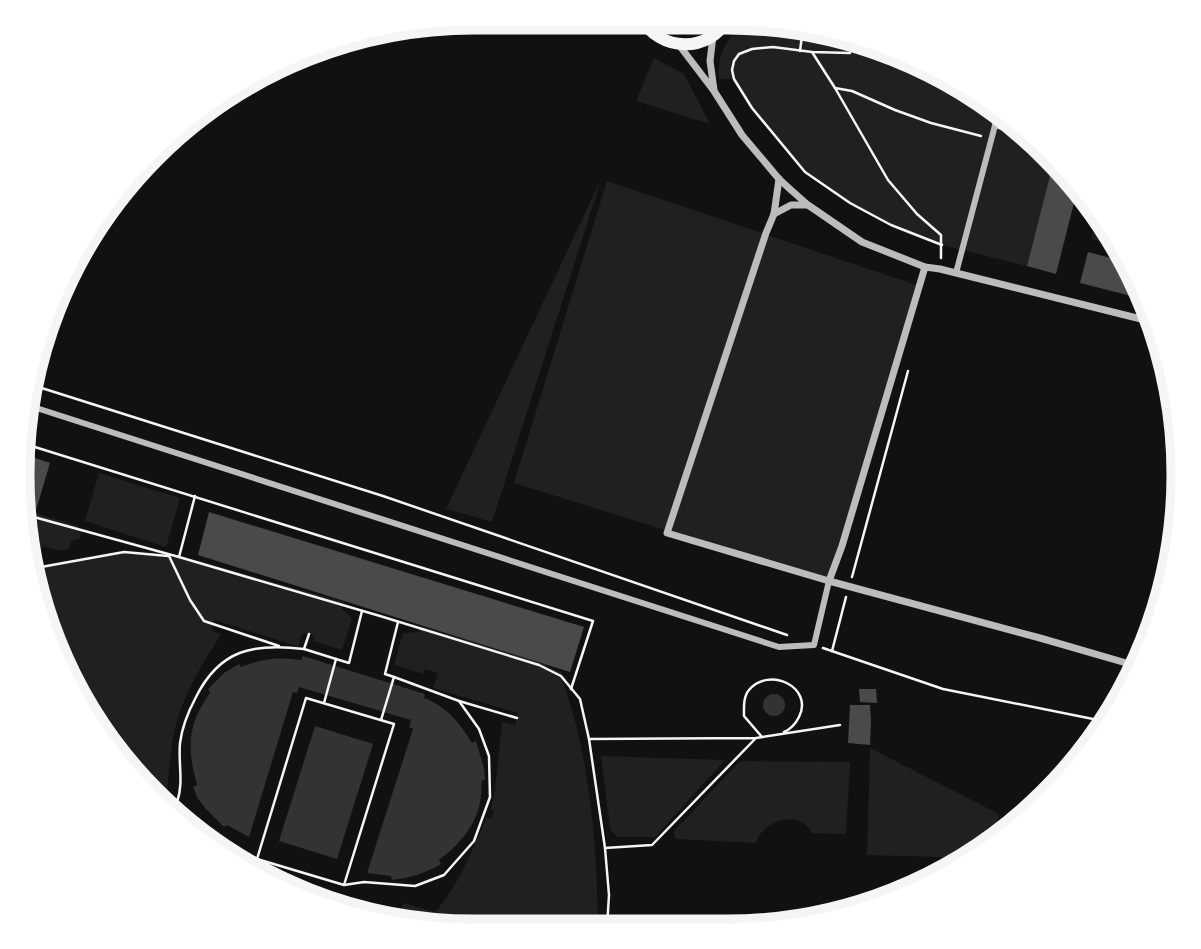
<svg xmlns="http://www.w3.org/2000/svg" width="1201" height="949" font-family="Commissioner,sans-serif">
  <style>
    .green { fill: #202020 }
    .water { fill: #333 }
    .building { fill: #4a4a4a }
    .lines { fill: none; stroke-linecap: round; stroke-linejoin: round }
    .path { stroke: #f5f5f5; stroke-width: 2.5 }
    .pedestrian { stroke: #bcbcbc; stroke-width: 6 }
    .minor { stroke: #bcbcbc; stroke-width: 7 }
    .primary { stroke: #f5f5f5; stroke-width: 12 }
    .rim { fill: none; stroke: #f5f5f5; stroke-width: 9 }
  </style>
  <rect width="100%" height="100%" fill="#111"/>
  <g class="green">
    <path d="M655,18H715C697,37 673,40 655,18Z"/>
    <path d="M773,31L874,42L1028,131L1054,162L1027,266L942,245L891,225L850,203L805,172L752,108L734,79H719C718,59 720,53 731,37L752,32Z"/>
    <polygon points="654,58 684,74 710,124 636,101"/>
    <polygon points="602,177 492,522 446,509"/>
    <polygon points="607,181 919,286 829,581 514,483"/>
    <polygon points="1097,217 1098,217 1123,247 1091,239"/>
    <polygon points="99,473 180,498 166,547 85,521"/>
    <polygon points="22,509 78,526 81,531 80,538 71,541 69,549 62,551 42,546 28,553"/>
    <path d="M124,552L172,556L198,561L344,602L342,609L352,618L342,650L313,641L315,636L303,633V635H301L299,647L215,620L212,631L221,634C208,656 194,677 184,701C171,730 169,766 167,797L152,795L131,776L79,703L33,592L30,569Z"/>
    <path d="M420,626L548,665L547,667L562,672L561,676C590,756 597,842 598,927L397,923L403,903L435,912C459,886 472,849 487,817L490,819L494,812L491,809L495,790L502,722L515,725L518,713L433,688L438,673L425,669L423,674L394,665L403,633L419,632Z"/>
    <polygon points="870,748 999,814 996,836 986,835 985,848 973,858 867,855"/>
    <polygon points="601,756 725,760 655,837 617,837 610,829"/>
    <path d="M743,761L850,762L846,834L812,833C800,809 763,819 756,843L677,839L675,838L674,833L675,830L738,763Z"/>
    <polygon points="268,880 330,897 329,904 394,923 386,923 300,897"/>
  </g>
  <g class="water">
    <path d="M303,656L425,694L424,698C446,706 460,723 472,743L476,741L484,768L485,780H482C481,787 482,795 480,802C476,826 458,846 439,860L441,864C426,873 410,878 392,880L391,876L367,873L413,729L409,727L411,720L299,687L297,693L293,692L249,837L227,825L224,827L206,809L198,799L193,787L197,785C187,748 187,725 210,693L208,689L224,673L239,664L241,667C264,658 277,657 301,660Z"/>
    <circle cx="774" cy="705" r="11"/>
    <polygon points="315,726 373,744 337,859 279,841"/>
  </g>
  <g class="building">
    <polygon points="1053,164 1056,165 1077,191 1056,274 1027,266"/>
    <polygon points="1088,252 1130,263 1147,300 1080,283"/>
    <polygon points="20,453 50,463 36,510 21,504 18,474"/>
    <polygon points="209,512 584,627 570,672 198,555"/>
    <polygon points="859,689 876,689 877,703 860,702"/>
    <polygon points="850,705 870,705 871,721 870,745 848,743"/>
  </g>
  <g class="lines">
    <g class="path">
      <polyline points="800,51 803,28"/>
      <polyline points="812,52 835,88 888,180 917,214 941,235 941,258"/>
      <polyline points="850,53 812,52 773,47 752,49 739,54 734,61 732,70 734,79 752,108 805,172 850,203 891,225 942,245"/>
      <polyline points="871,56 903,59"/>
      <polyline points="835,88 852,91 895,110 931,123 981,136"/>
      <polyline points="29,384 383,496 787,635"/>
      <polyline points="22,443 593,621 571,689"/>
      <polyline points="195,496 179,557 380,616 539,665 561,676 580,699 589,739"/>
      <polyline points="23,514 179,557"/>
      <polyline points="169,556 190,600 204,621 279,646"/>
      <polyline points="30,569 124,552 168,556"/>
      <polyline points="852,577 908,371"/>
      <polyline points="309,634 304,649 336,659"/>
      <polyline points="823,648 943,689 1108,722"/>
      <polyline points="832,651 846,597"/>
      <polyline points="459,701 517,718"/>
      <polyline points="324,703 336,659 349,663 362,611"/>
      <polyline points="381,720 394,677 385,674 398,622"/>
      <path d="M762,737L744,716C744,708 743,697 749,690C769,666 814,687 799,717C795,725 791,729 784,732"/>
      <polyline points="756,738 589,739 605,848 652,845 756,738 840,725"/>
      <path d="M166,807L177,802C184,783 178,763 180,743C182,727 188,712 196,697C220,649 254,643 304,649"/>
      <polyline points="605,848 609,895 607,927"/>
      <polyline points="232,861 235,852 257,859 306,698 394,724 344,885 257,859"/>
      <polyline points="344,885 364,882 415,886 444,875 474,841 490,797 489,756 479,729 459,701 394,677"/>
    </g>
    <g class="pedestrian">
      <polyline points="995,125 1031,135"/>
      <polyline points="956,273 998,114"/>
      <polyline points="27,405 779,647 814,645 829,581"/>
    </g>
    <g class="minor">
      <polyline points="713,36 710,61 714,90"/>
      <polyline points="679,45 714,91 742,135 779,179 791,190 808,205 862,242 925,267 940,269 1157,323"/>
      <polyline points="779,179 774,214 766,233 667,533 829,581 1040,638 1140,667"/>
      <polyline points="774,214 791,205 807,205"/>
      <polyline points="829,581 842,546 925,267"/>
      <polyline points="1152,636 1174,553"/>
    </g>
    <g class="primary">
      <path d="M641,18C659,52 710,54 728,18"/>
      <polyline points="724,25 760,21 777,23"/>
      <polyline points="845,36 862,41 869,41"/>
    </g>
  </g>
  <path d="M0 0H1201V949H0ZM474 30H727A444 444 0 0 1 1171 474V475A444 444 0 0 1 727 919H474A444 444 0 0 1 30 475V474A444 444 0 0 1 474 30Z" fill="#fff" fill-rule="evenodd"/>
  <path class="rim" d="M474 30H727A444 444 0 0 1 1171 474V475A444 444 0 0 1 727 919H474A444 444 0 0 1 30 475V474A444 444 0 0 1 474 30Z"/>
</svg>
